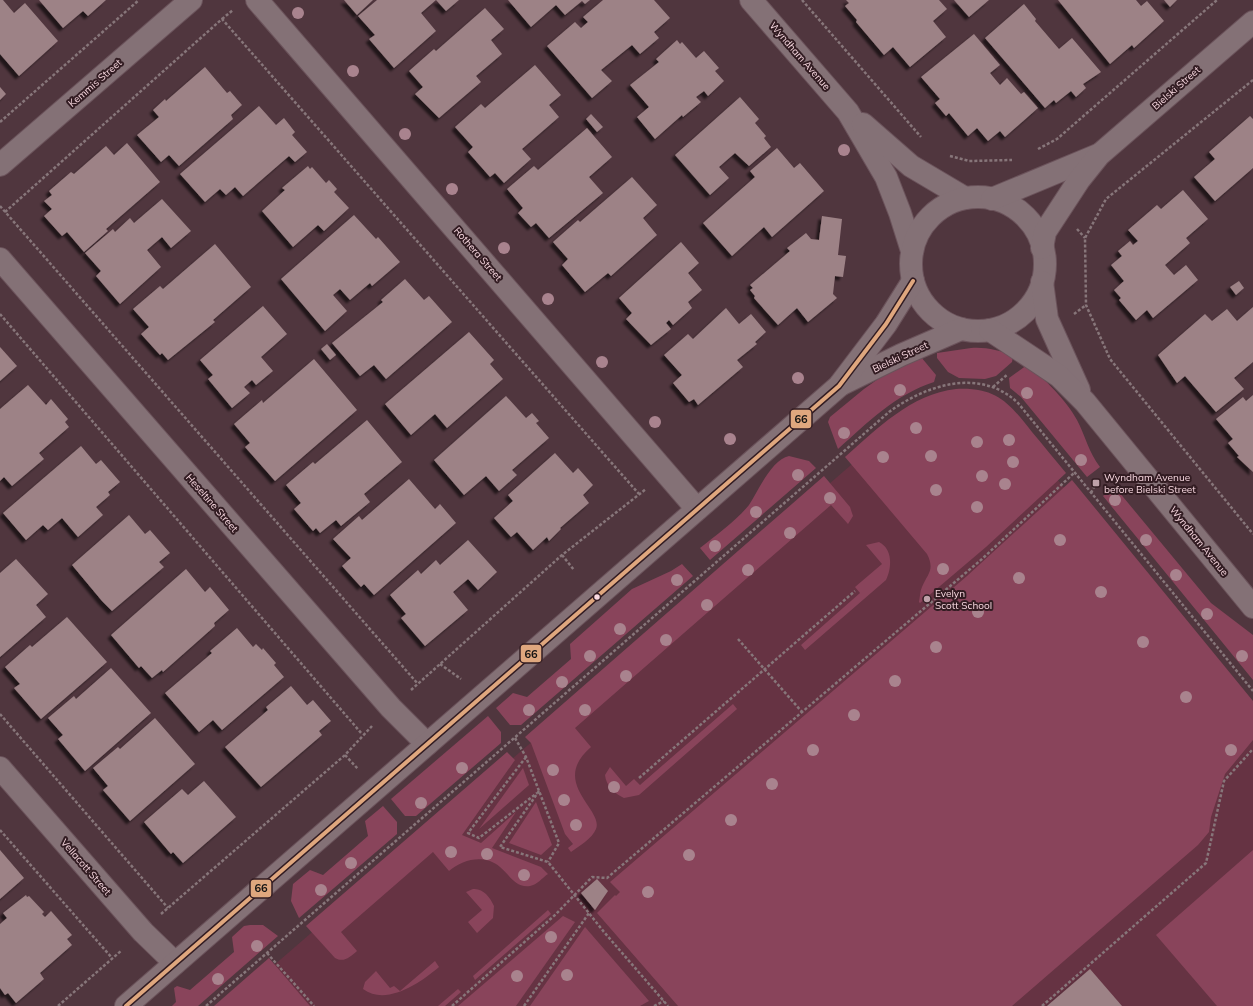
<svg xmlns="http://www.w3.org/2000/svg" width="1253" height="1006" font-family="Mulish,sans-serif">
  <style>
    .built { fill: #663343 }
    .green { fill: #89445b }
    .building { fill: #9d8286; filter: url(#shadow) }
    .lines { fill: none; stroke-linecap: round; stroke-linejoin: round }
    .minor-casing { stroke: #6b535b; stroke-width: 24 }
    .path { stroke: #87767a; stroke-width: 2.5; stroke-dasharray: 3 2; stroke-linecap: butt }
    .minor { stroke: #847176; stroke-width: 22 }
    .bus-1-casing { stroke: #321c22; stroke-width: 7 }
    .bus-1 { stroke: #dfa77e; stroke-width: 4 }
    .tree { fill: #a9838e }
    .poi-dot { fill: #bea1a9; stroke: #321c22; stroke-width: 1.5 }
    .bus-dot { fill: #fadae2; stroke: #321c22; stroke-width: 1.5 }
    .labels { text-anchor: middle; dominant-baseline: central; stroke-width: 4; stroke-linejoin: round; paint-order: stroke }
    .street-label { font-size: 10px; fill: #fadae2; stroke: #321c22 }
    .poi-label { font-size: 10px; fill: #fadae2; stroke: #321c22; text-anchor: start }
    .line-badge { stroke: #321c22; stroke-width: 1.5 }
    .pale-badge-label { font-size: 11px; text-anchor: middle; font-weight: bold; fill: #111 }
  </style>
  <defs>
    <filter id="shadow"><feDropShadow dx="-3.5" dy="3.5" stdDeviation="1" flood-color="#0009"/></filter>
  </defs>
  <rect width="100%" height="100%" fill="#50363e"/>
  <polygon class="built" points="1017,431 1253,715 1253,1006 227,1006 851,465"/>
  <g class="green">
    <path d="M971,348C986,347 999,350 1013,356L1012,362L996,376L985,379L959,378L948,372L937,358V353Z"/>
    <path d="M921,357L936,375L934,382C896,394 867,423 838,449L828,422L830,417L864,389L888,372Z"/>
    <path d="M1027,365C1044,378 1067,401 1077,420C1085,435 1089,453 1100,467L1087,477L1021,397L1010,388L1009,378Z"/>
    <path d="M956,389C997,387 1009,403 1032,432C1044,446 1055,460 1066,473L986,547L920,603L919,602C920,597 920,591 922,587C928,573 935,570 927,554L845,457C877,429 911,394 956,389Z"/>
    <path d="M789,456L809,461L816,468L710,560L700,548C716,535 736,521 749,505C758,491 772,459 789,456Z"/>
    <path d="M824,476L850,507L853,516L848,524L831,505L575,728L591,747C549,783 604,809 596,829C592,839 579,846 571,852L568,848L573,844L565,834L531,743L525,737Z"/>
    <polygon points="1072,480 1253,701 1253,740 1225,774 1211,817 1209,832 1198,845 1012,1006 678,1006 597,913 615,895 616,896 620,892 610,882 967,576"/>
    <polygon points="1114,486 1211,603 1253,635 1253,680 1103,496"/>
    <path d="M879,542C893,549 892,568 886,580L805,650L801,645L860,593L855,587L882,564L866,545Z"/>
    <polygon points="682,564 693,576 521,725 510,725 496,708 513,693 527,697 571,659 570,644 632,589 671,571"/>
    <path d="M733,704L737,709L639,795L624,798C615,794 606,786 605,775L610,767L626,786L634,779L640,785Z"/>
    <polygon points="488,716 501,732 501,743 416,816 405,816 391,799"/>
    <path d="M507,752L515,760L462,835L481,843L516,812L492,848L541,867L548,874C542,878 537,885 530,886C515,888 510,875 500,867C485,854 463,859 449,871L433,852L341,932L357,951C350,957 344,963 335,958L306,926Z"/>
    <polygon points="523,768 529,785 479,829"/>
    <polygon points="536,802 552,845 541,855 509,843"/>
    <polygon points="383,806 397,822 397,834 299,918 291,901 293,884 310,870 323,875 368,836 365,821"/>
    <polygon points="1253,850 1253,1006 1217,1006 1156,935"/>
    <path d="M473,889C483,888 490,897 494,906L493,918L477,933L468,922L482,910L466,892Z"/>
    <polygon points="548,910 551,914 475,980 473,976"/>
    <polygon points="563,916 575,922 516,1006 458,1006"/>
    <polygon points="250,925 263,925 278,936 198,1006 172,1006 176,1002 174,988 177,986 190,990 234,952 232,937 244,926"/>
    <polygon points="585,927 649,1001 640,1006 530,1006"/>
    <polygon points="269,958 310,1006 214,1006"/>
    <path d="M435,961L439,967C419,984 386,1006 363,989L365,982L376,971L390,988L394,986L400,991Z"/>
    <polygon points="458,989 461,992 445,1006 438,1006"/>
  </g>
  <g class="building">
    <polygon points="0,0 3,0 14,13 25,3 58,41 19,76 0,54"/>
    <polygon points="39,0 106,0 88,16 83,11 63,28"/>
    <polygon points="344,0 373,0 357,15"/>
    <polygon points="377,0 459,0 446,11 436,0 421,13 436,31 394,68 369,39 375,35 358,16"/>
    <polygon points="508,0 590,0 585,4 582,1 565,15 556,5 531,27"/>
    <polygon points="603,0 654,0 670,18 654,32 659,38 640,54 632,45 601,70 612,81 592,98 547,46 575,22 581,28 588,22 583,17"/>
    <polygon points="846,0 939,0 947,9 933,21 946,37 910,67 893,47 884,55 856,22 857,20 845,6 849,3"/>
    <polygon points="954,0 989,0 969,17"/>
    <polygon points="1058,0 1136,0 1141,6 1147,1 1164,21 1134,48 1132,45 1110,64"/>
    <polygon points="1164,0 1177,0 1170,7"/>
    <polygon points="1024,4 1036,19 1035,21 1059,49 1072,38 1101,72 1083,84 1086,88 1076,97 1071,91 1056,103 1054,100 1045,108 985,38"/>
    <polygon points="485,8 504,29 491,40 502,54 476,76 481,82 439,118 415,94 423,87 409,71 434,49 436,51"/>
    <polygon points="974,34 1000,65 990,73 1000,85 1007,78 1021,94 1024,92 1038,108 1005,137 1000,131 988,141 977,128 968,136 949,113 946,116 935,103 940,99 921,77"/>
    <polygon points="677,40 680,44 682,42 696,58 704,51 719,68 715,71 724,81 708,96 704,91 696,97 701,102 683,117 682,115 655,139 637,117 649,107 630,85 659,62 656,59"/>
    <polygon points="535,65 561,95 549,105 559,117 522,149 531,159 504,183 495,173 490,177 468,152 473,147 455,127 481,104 485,108"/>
    <polygon points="205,67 227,93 230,91 242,105 231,115 233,119 179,166 169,155 161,162 137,135 159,117 153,110 165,99 166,101"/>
    <polygon points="0,87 6,94 0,100"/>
    <polygon points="740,97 759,119 755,123 766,136 764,138 771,147 749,166 735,153 719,167 729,178 710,195 675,155"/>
    <polygon points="259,106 276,125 284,118 295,132 292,135 307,152 295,162 289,156 243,196 235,187 226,195 220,189 205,202 180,174"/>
    <polygon points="591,114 603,127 597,132 586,119"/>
    <polygon points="1250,116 1253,119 1253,168 1215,201 1194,177 1215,159 1209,152"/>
    <polygon points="587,128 612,157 589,177 603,193 549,238 536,223 531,227 518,213 523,208 507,189 534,166 538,170"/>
    <polygon points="127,143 160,182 106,229 108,231 84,252 67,232 62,236 44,216 52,209 44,201 52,195 49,191 71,172 74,174 106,146 114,155"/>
    <polygon points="777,148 794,168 800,163 824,191 772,237 764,227 732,256 703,223 755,177 750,171"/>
    <polygon points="308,166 310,169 312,167 326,183 329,180 337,189 334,192 349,208 324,231 318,225 293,247 262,211 285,190 282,188"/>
    <polygon points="632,177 657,205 643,218 657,235 611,276 608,273 585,292 562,265 568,259 553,242 578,220 580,222"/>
    <polygon points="1183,190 1208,219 1186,238 1190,243 1165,265 1174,275 1186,265 1198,280 1153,318 1147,310 1136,320 1119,300 1121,298 1114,290 1124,281 1111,265 1122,256 1118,251 1130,241 1133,245 1138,241 1128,230 1157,205 1161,209"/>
    <polygon points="162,199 191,231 171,248 162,237 147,250 161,267 120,304 96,276 101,271 85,253 113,229 115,232 130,218 134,223"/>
    <polygon points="354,215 376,239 378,237 400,262 372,286 370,283 350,300 340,289 333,295 347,311 325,331 281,279"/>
    <polygon points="822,216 842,219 838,255 846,256 843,277 835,276 833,294 837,298 808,322 797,308 778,325 754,298 755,296 750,290 753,288 750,285 790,251 787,248 806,233 811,239 819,240"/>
    <polygon points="681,242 699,263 688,273 702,290 688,302 692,308 673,325 669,320 666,323 671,329 651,345 626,319 632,313 619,298"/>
    <polygon points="215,244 251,287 213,320 215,322 168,360 162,353 160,355 141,334 149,327 133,309 160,286 163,289"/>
    <polygon points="405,279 424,300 429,296 452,322 386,379 374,365 360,376 332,343 383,302 381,300"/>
    <polygon points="1239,281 1244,288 1236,295 1230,287"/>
    <polygon points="263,306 287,334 261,357 273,371 256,385 252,380 244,387 250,393 232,408 208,379 213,375 200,360"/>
    <polygon points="1253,307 1253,362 1234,378 1244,389 1216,412 1185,376 1177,383 1158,355 1205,314 1212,321 1227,309 1237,321"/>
    <polygon points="726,308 739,324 751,314 766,332 755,342 757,344 737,360 743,367 698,405 694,399 689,402 673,383 682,375 664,355 688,334 693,339"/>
    <polygon points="469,332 494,360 490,364 503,379 447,428 435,414 411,435 385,404"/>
    <polygon points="327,344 336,355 330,360 321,349"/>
    <polygon points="0,347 17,366 0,381"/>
    <polygon points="314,359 357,410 275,481 245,447 250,443 234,424 262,400 263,403"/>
    <polygon points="28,385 46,405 51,399 68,419 65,422 69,427 39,453 44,459 12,486 4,477 0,481 0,409"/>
    <polygon points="1253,395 1253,472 1237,457 1239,456 1228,443 1233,439 1216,419 1243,397 1246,401"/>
    <polygon points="506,396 526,418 532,413 539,421 536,423 549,438 512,470 517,475 499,491 486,476 464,495 434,460"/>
    <polygon points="367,420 402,462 364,494 370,502 341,526 336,520 320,533 316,528 313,531 294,509 301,503 286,485 313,462 315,464"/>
    <polygon points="81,446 96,464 101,460 120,482 108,492 110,495 96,507 103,515 78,537 62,518 48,530 43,525 26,540 3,513"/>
    <polygon points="555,453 573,473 578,468 593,485 583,495 589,503 560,528 561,529 549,541 547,537 533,550 517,532 511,537 494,518 513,501 508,495"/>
    <polygon points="409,479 435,509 440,504 456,523 374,595 364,584 361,587 342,566 351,558 333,539 359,516 362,520"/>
    <polygon points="129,515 145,534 150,530 170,553 159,562 164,567 112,611 102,601 72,565"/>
    <polygon points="468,540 497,572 478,590 468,579 453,592 468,610 425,646 401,618 406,614 390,595 418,570 421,574 436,560 440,565"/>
    <polygon points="16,559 48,594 36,605 46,617 0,657 0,573"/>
    <polygon points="186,569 205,592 210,587 229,610 214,623 215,626 163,672 162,670 152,678 141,666 139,668 111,635"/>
    <polygon points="67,617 107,662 41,719 14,688 20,684 5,667 30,645 32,647"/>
    <polygon points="237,628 253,647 256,644 262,650 263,648 276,663 274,665 284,677 222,730 213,720 199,732 165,693 212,653 210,651"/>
    <polygon points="111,668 151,713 85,771 58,739 63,735 48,718 74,696 76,699"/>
    <polygon points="291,686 307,705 313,700 331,721 319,731 322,735 261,787 225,747 268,710 266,707"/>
    <polygon points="155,718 195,764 130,821 103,790 108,786 93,768 118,747 120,749"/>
    <polygon points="204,781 236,817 183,863 173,852 171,854 144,822 182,789 188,795"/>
    <polygon points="0,850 24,878 0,899"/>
    <polygon points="597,879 608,891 595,910 581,893"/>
    <polygon points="26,895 27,897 29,896 44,912 42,914 45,917 51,911 72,935 67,939 72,945 40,973 44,979 16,1003 8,993 5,995 0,988 0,924 7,918 3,913"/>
    <polygon points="1090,969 1122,1006 1047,1006"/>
  </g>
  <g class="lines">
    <defs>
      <g id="minor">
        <polyline points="257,0 697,509"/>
        <polyline points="751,0 848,112 886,177 900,213 912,251"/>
        <polyline points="863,124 911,166 965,198"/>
        <polyline points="0,165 191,0"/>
        <circle cx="978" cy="264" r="67"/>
        <polyline points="992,199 1098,155"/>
        <polyline points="1042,248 1045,232 1079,180 1099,155 1253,22"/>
        <polyline points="0,259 391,708 427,744"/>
        <polyline points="1042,282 1047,319 1079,390"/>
        <polyline points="990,330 1059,376 1085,402 1253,607"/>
        <polyline points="840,385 901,355 961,329"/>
        <polyline points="0,768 143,932 175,963"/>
        <polyline points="126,1006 839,386 886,324 913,281"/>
      </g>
    </defs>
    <use href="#minor" class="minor-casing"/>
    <g class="path">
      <polyline points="802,0 921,137"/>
      <polyline points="222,19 233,10"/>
      <polyline points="1253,80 1106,199 1085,238 1086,305 1110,359 1253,534"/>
      <polyline points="0,122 139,0"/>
      <polyline points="1038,149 1057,139 1217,0"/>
      <polyline points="950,156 969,161 1012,160"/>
      <polyline points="0,206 418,684"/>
      <polyline points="5,212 222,19 639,494"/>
      <polyline points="1077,229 1085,238"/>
      <polyline points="0,314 362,734"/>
      <polyline points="1074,314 1086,305"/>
      <polyline points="993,387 1008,374"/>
      <polyline points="1091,493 1096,483"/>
      <polyline points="562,555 574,570"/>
      <polyline points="738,639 802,712"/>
      <polyline points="440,664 461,679"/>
      <polyline points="411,690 562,555 646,489"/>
      <polyline points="0,714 168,908"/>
      <polyline points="515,738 526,757 559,843 548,862"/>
      <polyline points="345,755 358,769"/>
      <polyline points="526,757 468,833 479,838 537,793"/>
      <polyline points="639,778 855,591"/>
      <polyline points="539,791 500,847 548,862 604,932 668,1006"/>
      <polyline points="0,830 112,958"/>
      <polyline points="161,914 345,755 372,726"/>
      <polyline points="267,953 314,1006"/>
      <polyline points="58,1006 122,950"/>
      <path d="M206,1006L889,412C926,385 980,367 1018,403L1253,691"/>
      <polyline points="452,1006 555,915 592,877 607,878 982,559 1074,473"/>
      <polyline points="524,1006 589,913"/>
      <polyline points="654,1006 664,1001"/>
      <polyline points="1042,1006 1206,863 1224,781 1253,749"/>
    </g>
    <use href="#minor" class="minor"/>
    <defs>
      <polyline id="bus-1" points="126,1006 839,386 886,324 913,281"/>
    </defs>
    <use href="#bus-1" class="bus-1-casing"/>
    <use href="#bus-1" class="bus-1"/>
  </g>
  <g class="tree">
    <circle cx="298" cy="13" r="6"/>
    <circle cx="353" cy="71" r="6"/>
    <circle cx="405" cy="134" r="6"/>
    <circle cx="844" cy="150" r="6"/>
    <circle cx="452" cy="189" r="6"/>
    <circle cx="504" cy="248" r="6"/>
    <circle cx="548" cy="299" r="6"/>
    <circle cx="602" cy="362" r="6"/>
    <circle cx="798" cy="378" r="6"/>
    <circle cx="900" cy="390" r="6"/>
    <circle cx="1027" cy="393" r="6"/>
    <circle cx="655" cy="422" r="6"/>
    <circle cx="916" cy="428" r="6"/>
    <circle cx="844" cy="433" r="6"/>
    <circle cx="730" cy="439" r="6"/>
    <circle cx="1009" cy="440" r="6"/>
    <circle cx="977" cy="442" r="6"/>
    <circle cx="931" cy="456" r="6"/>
    <circle cx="883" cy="457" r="6"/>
    <circle cx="1081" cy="460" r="6"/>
    <circle cx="1013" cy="462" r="6"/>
    <circle cx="798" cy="475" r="6"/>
    <circle cx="982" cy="476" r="6"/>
    <circle cx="1005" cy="484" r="6"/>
    <circle cx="936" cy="490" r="6"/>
    <circle cx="830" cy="498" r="6"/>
    <circle cx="1115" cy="500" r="6"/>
    <circle cx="977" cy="507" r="6"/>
    <circle cx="756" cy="512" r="6"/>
    <circle cx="790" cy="533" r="6"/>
    <circle cx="1060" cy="540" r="6"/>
    <circle cx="1146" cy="540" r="6"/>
    <circle cx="715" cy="546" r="6"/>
    <circle cx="943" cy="569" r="6"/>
    <circle cx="748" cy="570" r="6"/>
    <circle cx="1176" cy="575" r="6"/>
    <circle cx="1019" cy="578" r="6"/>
    <circle cx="677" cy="580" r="6"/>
    <circle cx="1101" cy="592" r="6"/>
    <circle cx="707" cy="605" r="6"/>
    <circle cx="978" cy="612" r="6"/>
    <circle cx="1207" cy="614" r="6"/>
    <circle cx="620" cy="629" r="6"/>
    <circle cx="666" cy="640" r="6"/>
    <circle cx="1143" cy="642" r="6"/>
    <circle cx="936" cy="647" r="6"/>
    <circle cx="590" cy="656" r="6"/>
    <circle cx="1242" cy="656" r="6"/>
    <circle cx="626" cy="676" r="6"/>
    <circle cx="895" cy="681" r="6"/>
    <circle cx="562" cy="682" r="6"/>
    <circle cx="1186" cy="697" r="6"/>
    <circle cx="529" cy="710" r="6"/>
    <circle cx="585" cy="710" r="6"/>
    <circle cx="854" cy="715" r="6"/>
    <circle cx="813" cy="750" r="6"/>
    <circle cx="1231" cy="750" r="6"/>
    <circle cx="462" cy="768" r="6"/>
    <circle cx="553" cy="770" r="6"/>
    <circle cx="772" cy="784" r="6"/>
    <circle cx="614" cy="787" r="6"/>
    <circle cx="564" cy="800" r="6"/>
    <circle cx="421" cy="803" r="6"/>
    <circle cx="731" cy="820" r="6"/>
    <circle cx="576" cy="825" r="6"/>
    <circle cx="451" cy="852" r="6"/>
    <circle cx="487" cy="854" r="6"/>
    <circle cx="689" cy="855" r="6"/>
    <circle cx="351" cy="863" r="6"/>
    <circle cx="524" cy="875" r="6"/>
    <circle cx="321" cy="890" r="6"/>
    <circle cx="648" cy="892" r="6"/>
    <circle cx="551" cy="937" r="6"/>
    <circle cx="257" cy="946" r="6"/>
    <circle cx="567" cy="975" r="6"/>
    <circle cx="517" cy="976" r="6"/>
    <circle cx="218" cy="979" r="6"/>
  </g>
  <g class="poi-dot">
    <rect x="1092" y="479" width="8" height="8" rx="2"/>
    <circle cx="927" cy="599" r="4"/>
  </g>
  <circle class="bus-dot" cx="597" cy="597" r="3.5"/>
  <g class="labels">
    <g class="street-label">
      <text transform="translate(800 56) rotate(49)">Wyndham Avenue</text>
      <text transform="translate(95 83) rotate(-41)">Kemmis Street</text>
      <text transform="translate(1176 88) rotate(-41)">Bielski Street</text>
      <text transform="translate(478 254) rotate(49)">Rothera Street</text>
      <text transform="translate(900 357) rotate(-25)">Bielski Street</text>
      <text transform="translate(212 503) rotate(49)">Heseltine Street</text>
      <text transform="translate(1199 541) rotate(51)">Wyndham Avenue</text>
      <text transform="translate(86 867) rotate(49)">Vellacott Street</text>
    </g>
    <g class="poi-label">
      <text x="1104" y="477">Wyndham Avenue<tspan x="1104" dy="12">before Bielski Street</tspan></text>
      <text x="935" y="593">Evelyn<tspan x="935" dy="12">Scott School</tspan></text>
    </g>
  </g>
  <g class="line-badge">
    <rect x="790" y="409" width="22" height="20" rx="4" fill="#dfa77e"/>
    <rect x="520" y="644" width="22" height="19" rx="4" fill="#dfa77e"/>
    <rect x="250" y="879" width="22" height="19" rx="4" fill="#dfa77e"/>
  </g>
  <g class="pale-badge-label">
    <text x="801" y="423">66</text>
    <text x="531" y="658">66</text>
    <text x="261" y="892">66</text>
  </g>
</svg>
